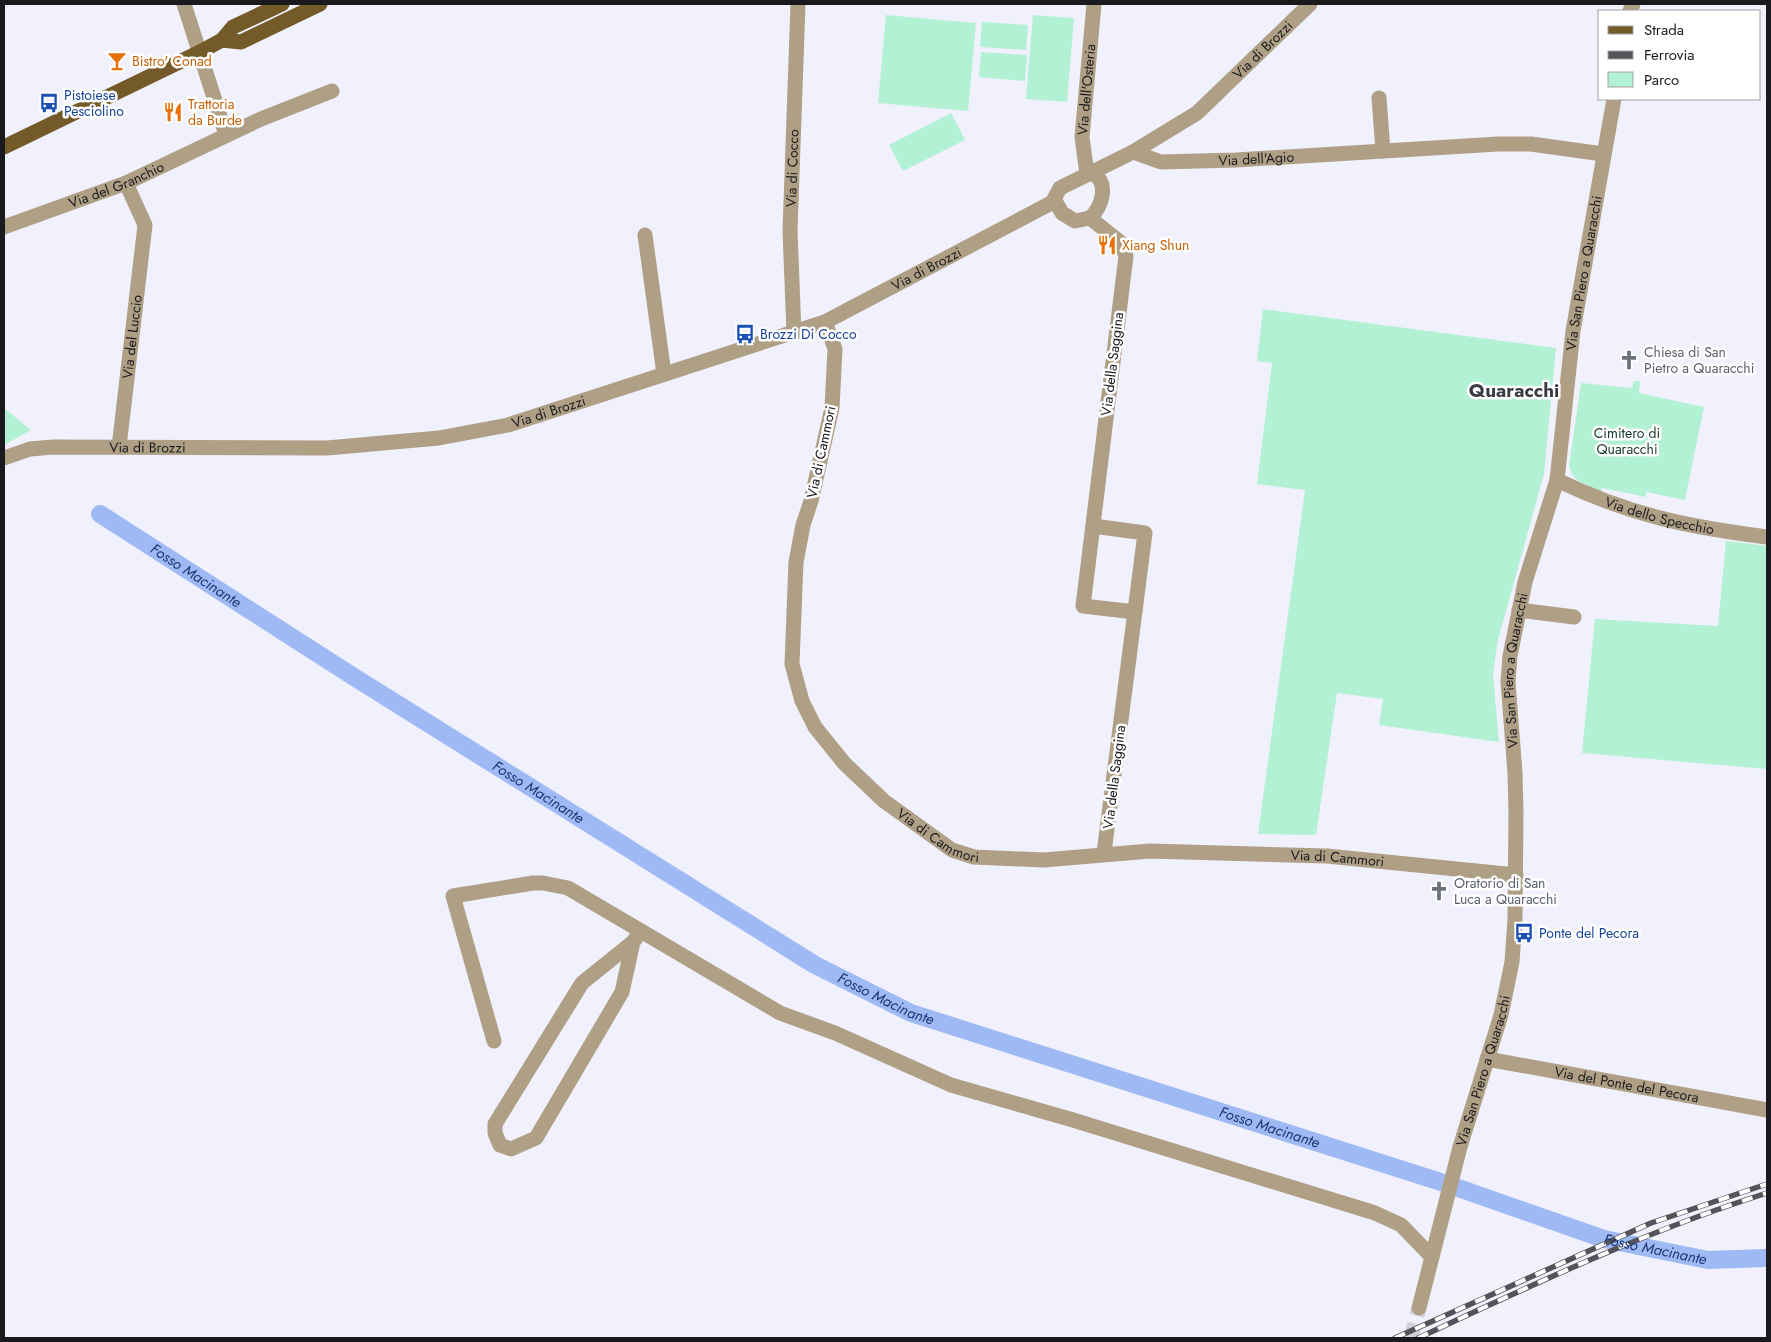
<svg xmlns="http://www.w3.org/2000/svg" width="1771" height="1342" font-family="Jost,sans-serif">
  <style>
    .green { fill: #b3f1d4 }
    .lines { fill: none; stroke-linecap: round; stroke-linejoin: round }
    .canal { stroke: #9eb9f3; stroke-width: 18 }
    .minor-tunnel { stroke: #d0d1db; stroke-width: 15; stroke-dasharray: 15 8; stroke-linecap: butt }
    .minor { stroke: #ae9f85; stroke-width: 15 }
    .major { stroke: #745a28; stroke-width: 15 }
    .rail-casing { stroke: #535359; stroke-width: 5.5 }
    .rail { stroke: #fff; stroke-width: 4; stroke-dasharray: 11; stroke-linecap: butt }
    .labels { text-anchor: middle; dominant-baseline: central; stroke-width: 5; stroke-linejoin: round; paint-order: stroke }
    .street-label { font-size: 14px; fill: #1a1a1e; stroke: #fff }
    .food-label { font-size: 14px; fill: #c56008; stroke: #fff; text-anchor: start }
    .transit-label { font-size: 14px; fill: #164399; stroke: #fff; text-anchor: start }
    .worship-label { font-size: 14px; fill: #5b616d; stroke: #fff; text-anchor: start }
    .park-label { font-size: 14px; fill: #153729; stroke: #fff }
    .water-label { font-size: 15px; font-style: italic; fill: #1c3679; stroke: #fff }
    .district-label { font-size: 19px; font-weight: bold; fill: #3a3c44; stroke: #fff }
  </style>
  <rect width="100%" height="100%" fill="#f0f1fc"/>
  <g class="green">
    <polygon points="886,15 976,23 968,111 878,103"/>
    <polygon points="1033,15 1074,18 1067,102 1026,99"/>
    <polygon points="982,22 1028,25 1026,50 980,47"/>
    <polygon points="981,52 1027,55 1025,81 979,77"/>
    <polygon points="951,113 965,140 903,171 889,145"/>
    <polygon points="1263,309 1556,348 1544,474 1498,640 1493,673 1499,742 1379,725 1383,699 1337,693 1316,835 1258,834 1305,490 1257,484 1272,363 1257,361"/>
    <path d="M1634,381H1640L1639,393L1704,407L1685,500L1646,492V497L1602,488L1601,492L1589,489L1588,485C1576,481 1573,478 1569,466L1581,383L1632,388Z"/>
    <polygon points="4,408 31,430 4,445"/>
    <polygon points="1726,541 1767,546 1767,769 1582,753 1595,619 1718,626"/>
  </g>
  <g class="lines">
    <path class="canal" id="s1" d="M100,514L354,677L815,965L911,1013L1444,1183L1604,1239L1708,1260L1767,1258"/>
    <polyline class="minor-tunnel" points="1411,1338 1419,1308"/>
    <g class="minor">
      <polyline points="184,4 226,135"/>
      <polyline points="1630,11 1633,4"/>
      <polyline points="1379,98 1383,151"/>
      <path id="s2" d="M1133,152L1161,162L1236,160L1498,144H1531L1603,154"/>
      <path id="s3" d="M1087,174H1094C1109,184 1102,207 1090,218L1075,221L1062,213L1054,199L1060,188L1133,152L1197,113L1310,4"/>
      <path id="s4" d="M1087,174L1082,137L1094,4"/>
      <polyline points="1090,218 1120,242 1126,256 1083,606 1135,612"/>
      <path id="s5" d="M4,227L126,183L261,119L332,91"/>
      <polyline points="645,235 664,374"/>
      <path id="s6" d="M825,322L835,349L832,408L811,501L803,525L796,562L792,664L802,701L815,727L844,763L884,801L952,850L974,857L1044,860L1150,851L1327,856L1516,875"/>
      <path id="s7" d="M794,333L790,231L798,4"/>
      <path id="s8" d="M119,447L145,225L126,183"/>
      <path id="s9" d="M4,458L30,449L53,447L327,448L439,438L508,425L825,322L1055,201"/>
      <path id="s10" d="M1557,480C1629,515 1688,527 1767,537"/>
      <polyline points="1093,526 1145,533 1104,853"/>
      <polyline points="1519,610 1574,617"/>
      <polyline points="633,942 582,983 495,1124 495,1133 500,1145 511,1149 536,1138 622,992 633,942 641,931"/>
      <polyline points="494,1041 453,896 533,883 543,883 568,888 780,1013 835,1033 951,1085 1073,1120 1375,1213 1401,1225 1432,1257"/>
      <path id="s11" d="M1487,1059L1767,1110"/>
      <path id="s12" d="M1419,1308L1460,1147L1501,1015L1512,962L1515,919L1516,813L1515,773L1508,682L1510,656L1525,582L1557,480L1573,331L1614,99"/>
    </g>
    <g class="major">
      <polyline points="222,40 241,42 320,4"/>
      <polyline points="4,147 200,52 222,40 233,27 282,4"/>
    </g>
    <defs>
      <g id="rail">
        <polyline points="1395,1338 1651,1223 1767,1184"/>
        <path d="M1418,1338C1532,1285 1646,1231 1767,1193"/>
      </g>
    </defs>
    <use href="#rail" class="rail-casing"/>
    <use href="#rail" class="rail"/>
  </g>
  <defs>
    <symbol id="bar-bare" viewBox="-9 -9 18 18"><path d="M-6-5H6L.8 .8V4.5H3.5V6h-7V4.5H-.8V.8Z" fill="#e8710a" stroke="#fff" stroke-width="2.5" paint-order="stroke"/></symbol>
    <symbol id="bus-bare" viewBox="-9 -9 18 18"><path d="M-5-6H5V4H4V6H2V4H-2V6H-4V4H-5ZM-3.5-4V0h7V-4ZM-3.5 1.2v1.5H-2V1.2ZM2 1.2v1.5H3.5V1.2Z" fill="#1a4fb4" stroke="#fff" stroke-width="2.5" paint-order="stroke"/></symbol>
    <symbol id="restaurant-bare" viewBox="-9 -9 18 18"><path d="M-5-6h1v4h1v-4h1v4h1v-4h1v5L-1.5 .5V6h-2V.5L-5-1ZM5-6V6H3V1.5H1.5Q1.5-4 5-6Z" fill="#e8710a" stroke="#fff" stroke-width="2.5" paint-order="stroke"/></symbol>
    <symbol id="church-bare" viewBox="-9 -9 18 18"><path d="M-1.2-6h2.4v3.5h3.3v2.4h-3.3V6h-2.4V-.1h-3.3v-2.4h3.3Z" fill="#6b7280" stroke="#fff" stroke-width="2.5" paint-order="stroke"/></symbol>
  </defs>
  <g fill-rule="evenodd">
    <use href="#bar-bare" x="103" y="47" width="28" height="28"/>
    <use href="#bus-bare" x="35" y="89" width="28" height="28"/>
    <use href="#restaurant-bare" x="159" y="98" width="28" height="28"/>
    <use href="#restaurant-bare" x="1093" y="231" width="28" height="28"/>
    <use href="#bus-bare" x="731" y="320" width="28" height="28"/>
    <use href="#church-bare" x="1615" y="346" width="28" height="28"/>
    <use href="#church-bare" x="1425" y="877" width="28" height="28"/>
    <use href="#bus-bare" x="1510" y="919" width="28" height="28"/>
  </g>
  <g class="labels">
    <g class="street-label">
      <text stroke="none"><textPath href="#s3" startOffset="364">Via di Brozzi</textPath></text>
      <text stroke="none"><textPath href="#s4" startOffset="85">Via dell'Osteria</textPath></text>
      <text stroke="none"><textPath href="#s2" startOffset="125">Via dell'Agio</textPath></text>
      <text stroke="none"><textPath href="#s7" startOffset="165">Via di Cocco</textPath></text>
      <text stroke="none"><textPath href="#s5" startOffset="120">Via del Granchio</textPath></text>
      <text stroke="none"><textPath href="#s9" startOffset="955">Via di Brozzi</textPath></text>
      <text stroke="none"><textPath href="#s12" startOffset="1056">Via San Piero a Quaracchi</textPath></text>
      <text stroke="none"><textPath href="#s8" startOffset="111">Via del Luccio</textPath></text>
      <text transform="translate(1112 364) rotate(-83)">Via della Saggina</text>
      <text stroke="none"><textPath href="#s9" startOffset="550">Via di Brozzi</textPath></text>
      <text stroke="none"><textPath href="#s9" startOffset="145">Via di Brozzi</textPath></text>
      <text transform="translate(821 452) rotate(-78)">Via di Cammori</text>
      <text stroke="none"><textPath href="#s10" startOffset="109">Via dello Specchio</textPath></text>
      <text stroke="none"><textPath href="#s12" startOffset="651">Via San Piero a Quaracchi</textPath></text>
      <text transform="translate(1114 777) rotate(-83)">Via della Saggina</text>
      <text stroke="none"><textPath href="#s6" startOffset="582">Via di Cammori</textPath></text>
      <text stroke="none"><textPath href="#s6" startOffset="988">Via di Cammori</textPath></text>
      <text stroke="none"><textPath href="#s12" startOffset="246">Via San Piero a Quaracchi</textPath></text>
      <text stroke="none"><textPath href="#s11" startOffset="142">Via del Ponte del Pecora</textPath></text>
    </g>
    <g class="food-label">
      <text x="132" y="61">Bistro' Conad</text>
      <text x="188" y="104">Trattoria<tspan x="188" dy="16">da Burde</tspan></text>
      <text x="1122" y="245">Xiang Shun</text>
    </g>
    <g class="transit-label">
      <text x="64" y="95">Pistoiese<tspan x="64" dy="16">Pesciolino</tspan></text>
      <text x="760" y="334">Brozzi Di Cocco</text>
      <text x="1539" y="933">Ponte del Pecora</text>
    </g>
    <g class="worship-label">
      <text x="1644" y="352">Chiesa di San<tspan x="1644" dy="16">Pietro a Quaracchi</tspan></text>
      <text x="1454" y="883">Oratorio di San<tspan x="1454" dy="16">Luca a Quaracchi</tspan></text>
    </g>
    <g class="park-label">
      <text x="1627" y="433">Cimitero di<tspan x="1627" dy="16">Quaracchi</tspan></text>
    </g>
    <g class="water-label">
      <text stroke="none"><textPath href="#s1" startOffset="114">Fosso Macinante</textPath></text>
      <text stroke="none"><textPath href="#s1" startOffset="519">Fosso Macinante</textPath></text>
      <text stroke="none"><textPath href="#s1" startOffset="924">Fosso Macinante</textPath></text>
      <text stroke="none"><textPath href="#s1" startOffset="1329">Fosso Macinante</textPath></text>
      <text stroke="none"><textPath href="#s1" startOffset="1734">Fosso Macinante</textPath></text>
    </g>
    <g class="district-label">
      <text x="1514" y="390">Quaracchi</text>
    </g>
  </g>
  <rect width="1771" height="1342" fill="none" stroke="#1a1a1e" stroke-width="10"/>
  <rect x="1598" y="10" width="162" height="90" fill="#ffffff" stroke="#a3a3a5"/>
  <rect x="1608" y="26" width="25" height="8" fill="#745a28" stroke="#a3a3a5"/>
  <text x="1644" y="35" font-size="15" fill="#1a1a1e">Strada</text>
  <rect x="1608" y="51" width="25" height="8" fill="#535359" stroke="#a3a3a5"/>
  <text x="1644" y="60" font-size="15" fill="#1a1a1e">Ferrovia</text>
  <rect x="1608" y="72" width="25" height="15" fill="#b3f1d4" stroke="#a3a3a5"/>
  <text x="1644" y="85" font-size="15" fill="#1a1a1e">Parco</text>
</svg>
